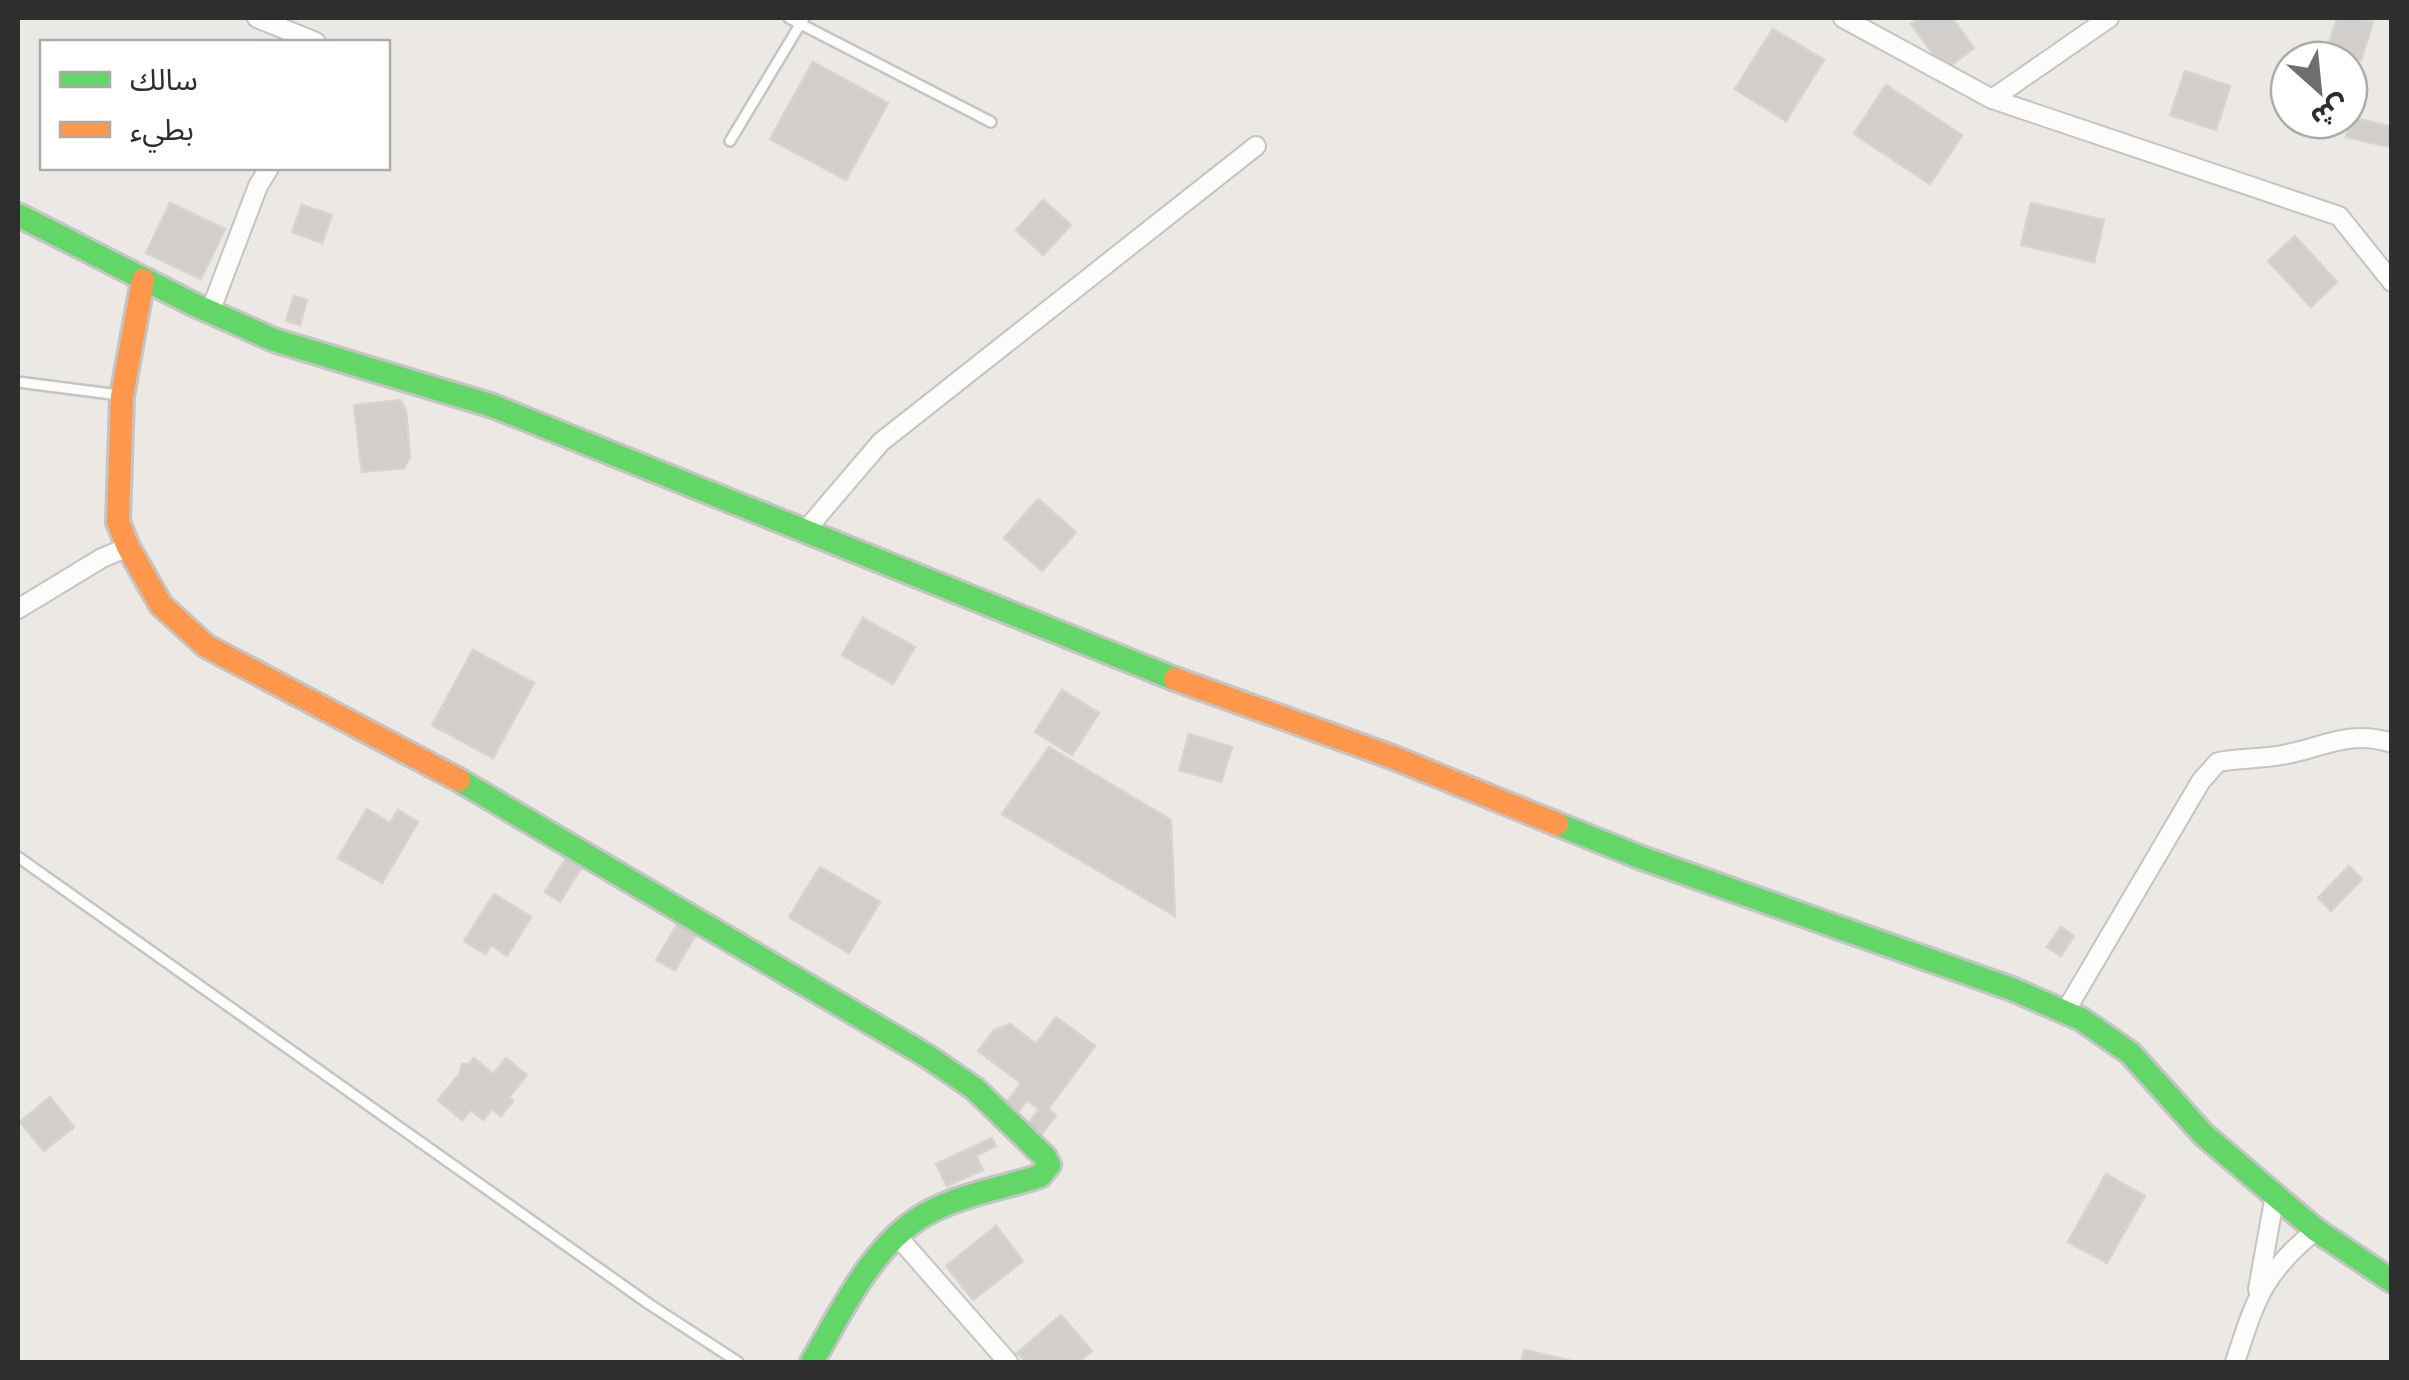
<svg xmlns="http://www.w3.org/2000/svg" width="2409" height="1380" font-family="Lato,'Noto Sans Arabic',sans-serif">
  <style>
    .building { fill: #d1cecb; stroke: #d7d4d0; stroke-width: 2.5 }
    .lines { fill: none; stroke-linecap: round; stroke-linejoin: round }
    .lane-casing { stroke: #c5c4c5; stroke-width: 14 }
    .street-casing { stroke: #c5c4c5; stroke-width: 22 }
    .fast-casing { stroke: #c5c4c5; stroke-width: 28 }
    .slow-casing { stroke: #c5c4c5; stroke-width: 28 }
    .lane { stroke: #fcfcfb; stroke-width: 9 }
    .street { stroke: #fcfcfb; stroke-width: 18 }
    .fast { stroke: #63d668; stroke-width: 22 }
    .slow { stroke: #ff974d; stroke-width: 22 }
  </style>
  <rect width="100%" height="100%" fill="#ece8e4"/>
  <g class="building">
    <polygon points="1920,18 1952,18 1974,48 1945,70 1911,24"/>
    <polygon points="2337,18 2358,18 2373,22 2361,60 2327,50"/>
    <polygon points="1773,29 1824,60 1786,121 1735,89"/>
    <polygon points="813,62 888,103 846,180 770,139"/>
    <polygon points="2185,71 2230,86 2216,130 2170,115"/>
    <polygon points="1886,85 1962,135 1930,184 1854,134"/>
    <polygon points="2351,117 2392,127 2390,147 2346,137"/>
    <polygon points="1043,200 1071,225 1043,255 1016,230"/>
    <polygon points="170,203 225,229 201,279 146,253"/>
    <polygon points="2031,203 2104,220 2094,262 2021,245"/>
    <polygon points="302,205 332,215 322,243 292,232"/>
    <polygon points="2295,236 2337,282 2311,307 2268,261"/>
    <polygon points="294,296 307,300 300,325 286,321"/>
    <polygon points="400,400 406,410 410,457 404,468 362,472 354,405"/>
    <polygon points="1038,499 1076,532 1042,571 1004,538"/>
    <polygon points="863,618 915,647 893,684 842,655"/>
    <polygon points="473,650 534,683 493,758 432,725"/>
    <polygon points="1062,690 1099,713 1072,755 1035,732"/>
    <polygon points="1189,734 1232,747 1221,782 1179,770"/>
    <polygon points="1049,747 1171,820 1175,916 1002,814"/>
    <polygon points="367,809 390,823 398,810 418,822 382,883 338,858"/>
    <polygon points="571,850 586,860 560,902 545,892"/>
    <polygon points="2349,866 2362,879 2331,911 2318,898"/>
    <polygon points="820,867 880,902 849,953 789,917"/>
    <polygon points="494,894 531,917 507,956 491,945 486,954 464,941"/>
    <polygon points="680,920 698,931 675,970 656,960"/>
    <polygon points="2061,927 2074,936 2061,956 2047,947"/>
    <polygon points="1056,1017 1095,1046 1048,1109 1056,1115 1041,1135 1027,1125 1039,1109 1027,1100 1018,1112 1006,1103 1021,1083 978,1051 994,1030 1010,1024 1036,1044"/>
    <polygon points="474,1058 493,1074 506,1058 527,1075 509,1097 513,1101 501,1116 492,1109 483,1120 471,1110 462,1120 438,1100 460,1073 462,1064 469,1064"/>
    <polygon points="50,1097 74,1127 44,1151 20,1122"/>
    <polygon points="992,1138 996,1146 976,1156 983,1170 947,1186 936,1164"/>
    <polygon points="2106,1174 2145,1196 2107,1263 2068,1242"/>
    <polygon points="996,1226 1023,1261 973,1300 946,1266"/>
    <polygon points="1061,1315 1092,1351 1079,1362 1026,1362 1017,1353"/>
    <polygon points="1524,1350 1569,1360 1568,1362 1521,1362"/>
  </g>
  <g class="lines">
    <defs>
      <g id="lane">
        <polyline points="789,18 991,122"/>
        <polyline points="730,141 804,18"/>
        <polyline points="18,382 119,395"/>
        <polyline points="18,857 649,1304 738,1362"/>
      </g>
      <g id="street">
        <polyline points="257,18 316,42"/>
        <polyline points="1843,18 1992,99 2339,216 2392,282"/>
        <polyline points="1992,99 2109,18"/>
        <polyline points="210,312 258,186 269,168"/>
        <polyline points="805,531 881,442 1256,146"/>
        <polyline points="18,609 102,558 128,547"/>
        <path d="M2065,1012L2201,781L2218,762C2239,758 2261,759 2282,755C2323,748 2348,729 2392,743"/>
        <polyline points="898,1237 1008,1362"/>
        <polyline points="2258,1289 2275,1195"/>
        <path d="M2235,1362C2256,1299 2262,1274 2316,1230"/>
      </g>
      <g id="fast">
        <polyline points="18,215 193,304 274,340 493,406 1175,679"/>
        <path d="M459,780L927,1056L975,1089L1045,1157L1049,1165L1040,1176C1000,1189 951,1196 916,1220C869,1252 840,1314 812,1362"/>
        <polyline points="1557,824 1642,858 2012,989 2081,1019 2130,1053 2204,1135 2316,1230 2392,1281"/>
      </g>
      <g id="slow">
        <polyline points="143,280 122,396 118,522 128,547 161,605 206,646 459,780"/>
        <polyline points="1175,679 1392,757 1557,824"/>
      </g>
    </defs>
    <use href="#lane" class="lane-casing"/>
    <use href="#street" class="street-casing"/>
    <use href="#fast" class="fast-casing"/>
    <use href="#slow" class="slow-casing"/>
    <use href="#lane" class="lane"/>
    <use href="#street" class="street"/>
    <use href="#fast" class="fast"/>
    <use href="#slow" class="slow"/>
  </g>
  <rect width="2409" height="1380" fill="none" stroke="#2e2e2e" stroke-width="40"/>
  <rect x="40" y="40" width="350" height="130" fill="#ffffff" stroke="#ababab" stroke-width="2.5"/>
  <rect x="60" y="72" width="50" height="15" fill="#63d668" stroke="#ababab" stroke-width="2.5"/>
  <text x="130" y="90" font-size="30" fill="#2e2e2e">سالك</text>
  <rect x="60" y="122" width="50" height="15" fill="#ff974d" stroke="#ababab" stroke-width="2.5"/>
  <text x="130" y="140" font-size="30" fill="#2e2e2e">بطيء</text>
  <g transform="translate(2319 90) rotate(153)"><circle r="48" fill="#ffffff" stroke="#ababab" stroke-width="2.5"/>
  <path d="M0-8L18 38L0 25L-18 38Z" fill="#706f6e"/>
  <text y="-15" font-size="28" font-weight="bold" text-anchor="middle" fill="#2e2e2e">ش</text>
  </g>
</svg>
